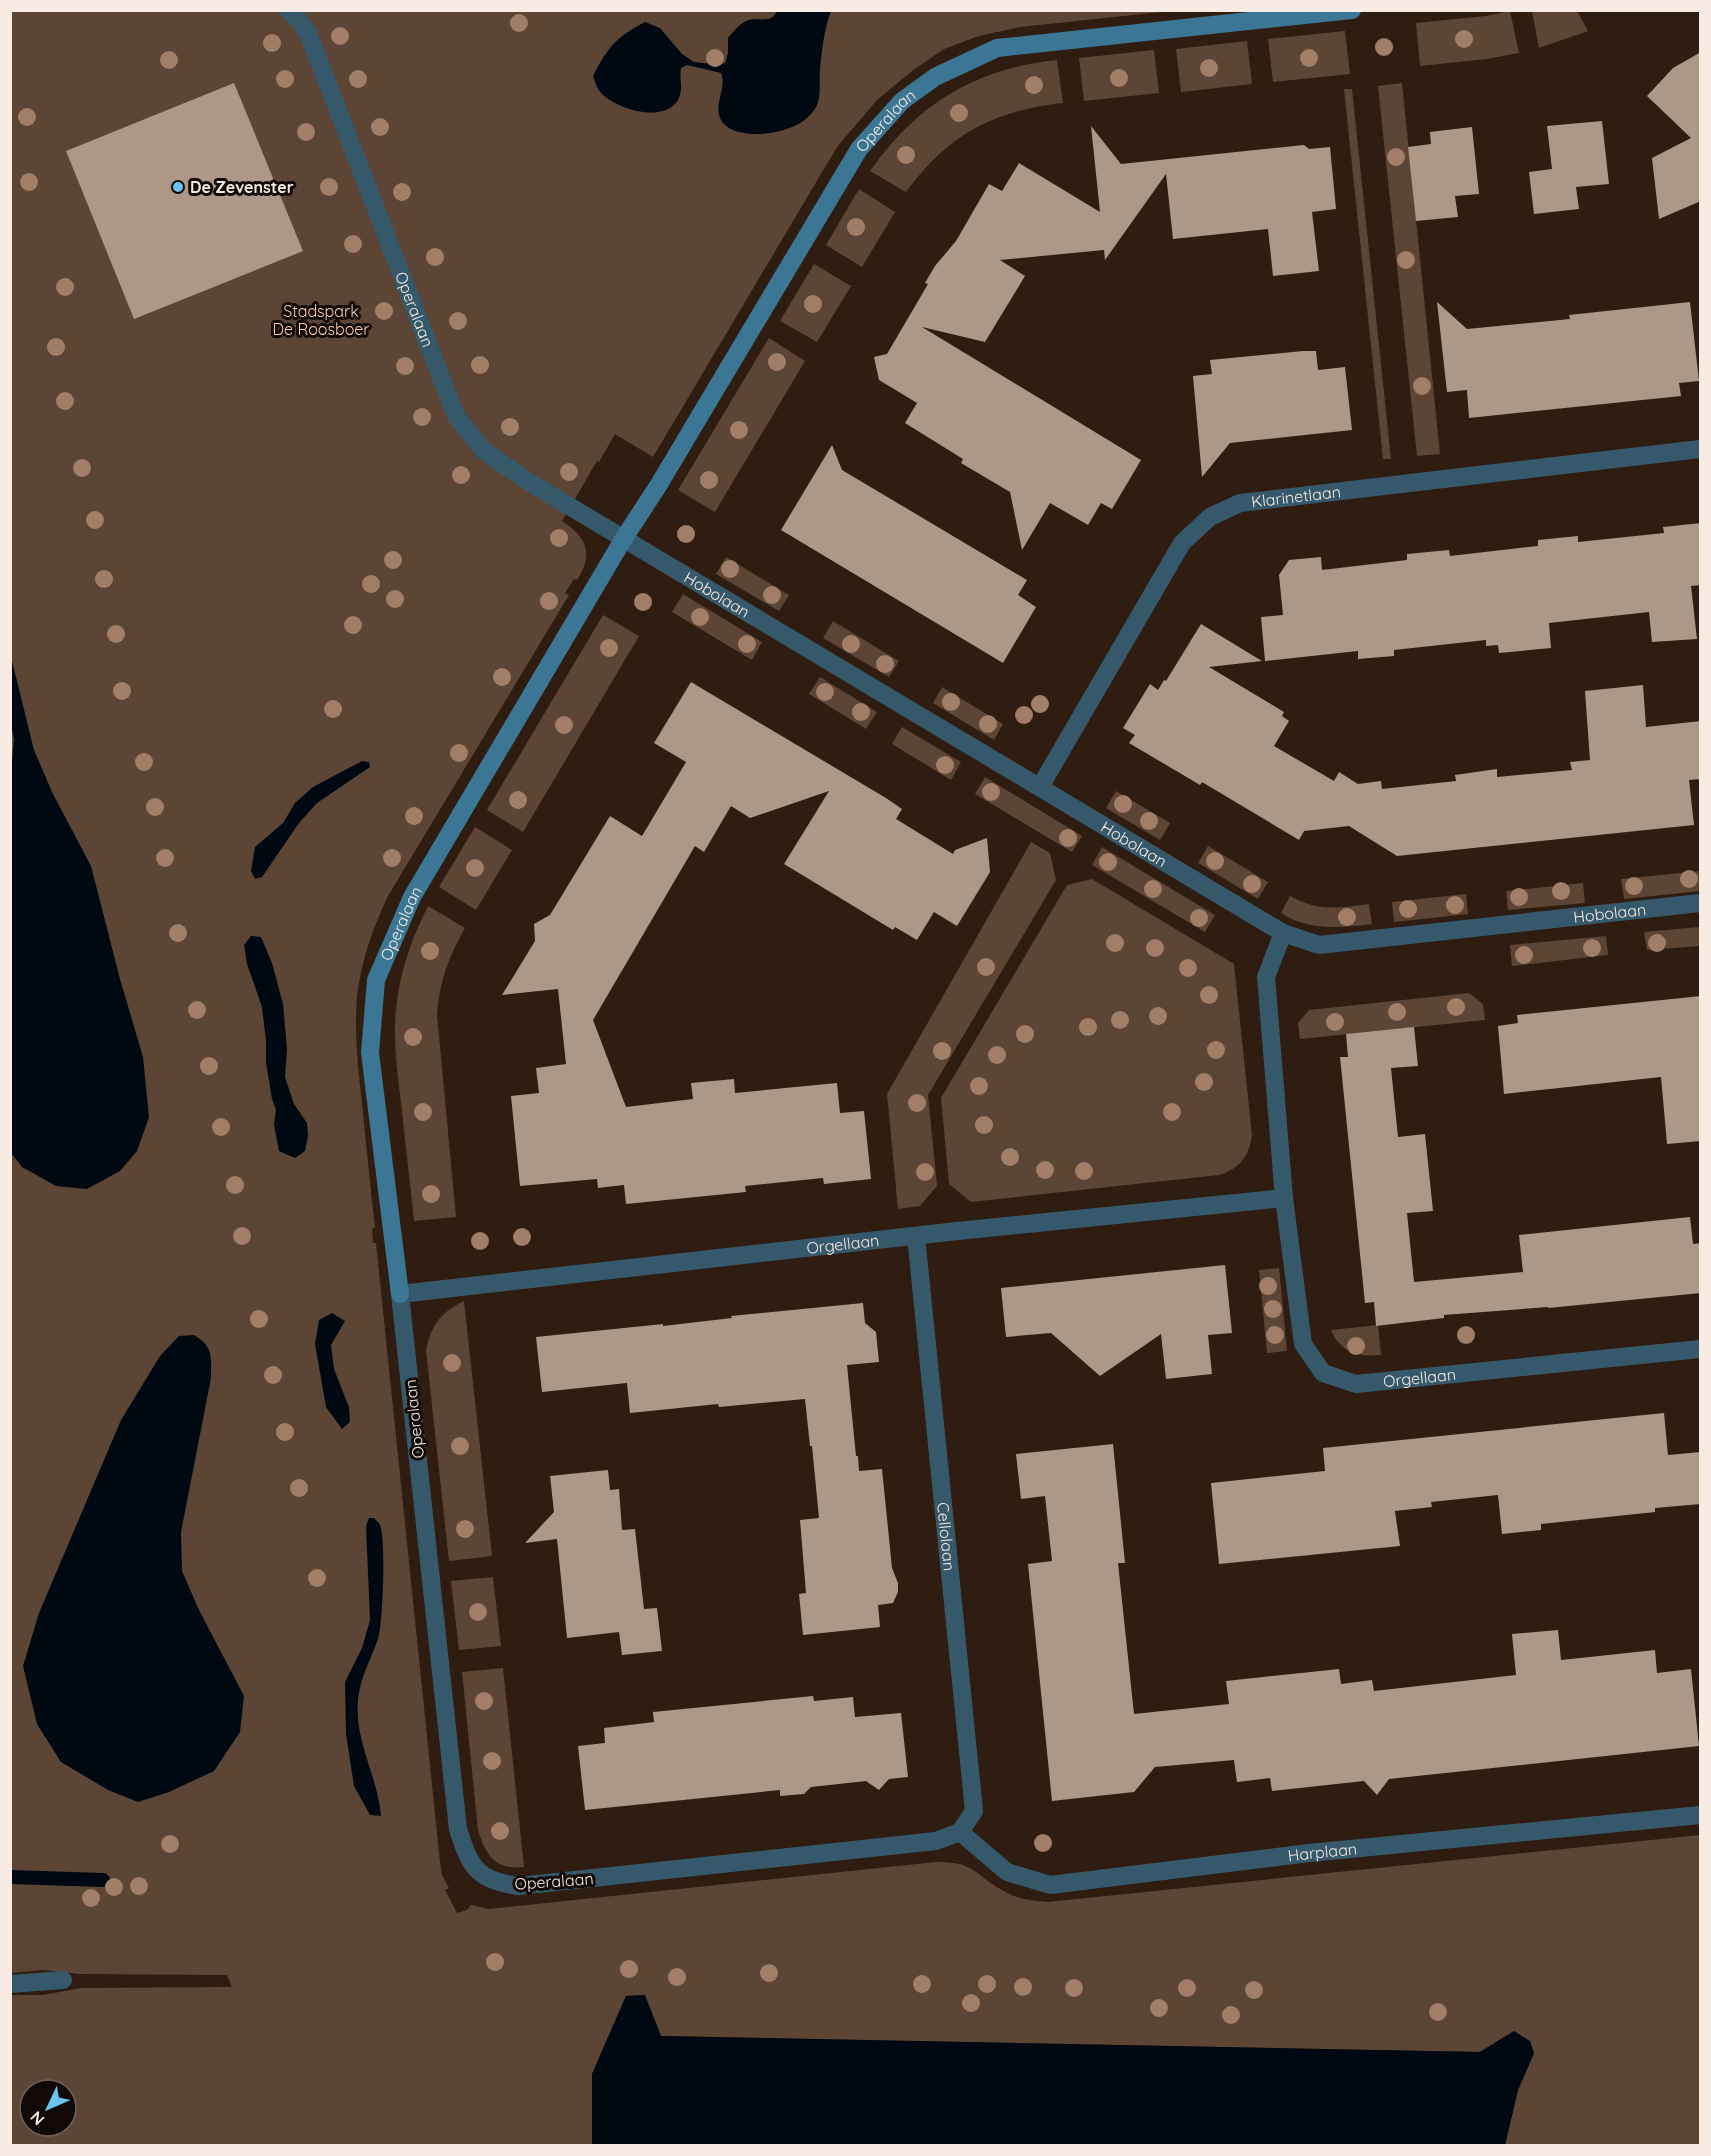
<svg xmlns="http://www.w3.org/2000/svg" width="1711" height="2156" font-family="Quicksand,sans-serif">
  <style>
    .green { fill: #5c4535; fill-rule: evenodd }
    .water { fill: #000912 }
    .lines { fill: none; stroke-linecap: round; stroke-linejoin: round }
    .stream { stroke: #000912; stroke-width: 14 }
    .building { fill: #ad9787 }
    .street { stroke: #35596b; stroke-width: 18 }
    .secondary { stroke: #3b7795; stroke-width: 18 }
    .tree { fill: #a07e67 }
    .poi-dot { fill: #68c4f0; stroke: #110905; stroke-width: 2 }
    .labels { text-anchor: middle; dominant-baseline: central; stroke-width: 6; stroke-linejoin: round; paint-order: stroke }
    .street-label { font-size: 16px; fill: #f7ebe3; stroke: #110905 }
    .poi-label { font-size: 16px; font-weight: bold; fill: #f7ebe3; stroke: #110905; text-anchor: start }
    .park-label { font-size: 16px; fill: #fcceae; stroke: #110905 }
  </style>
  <rect width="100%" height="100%" fill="#2f1d11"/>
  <g class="green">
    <path d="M11,11H1171L1020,27L979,36L944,49L912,71L877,100L837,147L653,457L615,434L599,462L597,461L562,521C587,537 594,554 577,580L574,579L565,593L569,595L388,896C373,928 361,961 357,997C354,1032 358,1067 362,1103C366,1144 370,1185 375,1227L372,1229L373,1243H376L440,1862L442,1875L449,1888L445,1890L457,1913L467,1910L471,1905L489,1909L936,1862C976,1862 972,1873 1002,1890C1017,1899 1031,1901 1047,1902L1700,1835V2145H1505L1518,2090L1534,2053L1514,2031L1480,2052L661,2036L644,1995L626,1996L592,2074V2145L11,2146V1995H43L81,1988L232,1987L227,1975L80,1974L44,1970L11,1973ZM30,2090H66V2126H30Z"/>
    <polygon points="1510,11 1519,53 1487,59 1420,66 1416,23 1486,16"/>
    <polygon points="1532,11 1577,11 1588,31 1539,48"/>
    <polygon points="1345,31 1350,74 1273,82 1268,39"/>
    <polygon points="1247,41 1252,84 1181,92 1176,49"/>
    <polygon points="1154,50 1159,93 1084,101 1079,58"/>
    <path d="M1057,60L1063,103C992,111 949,134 906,192L870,171C917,104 976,68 1057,60Z"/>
    <polygon points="1402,83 1440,454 1417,456 1378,86"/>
    <polygon points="1344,89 1352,89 1391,459 1383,459"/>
    <polygon points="859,189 895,212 862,267 826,245"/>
    <polygon points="814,264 851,286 817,342 780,321"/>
    <polygon points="769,338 805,361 715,512 678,490"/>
    <polygon points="726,557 789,595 779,611 716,574"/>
    <polygon points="683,594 762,642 752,660 672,612"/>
    <polygon points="603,615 639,636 523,832 487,810"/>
    <polygon points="833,621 899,661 889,677 823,638"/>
    <polygon points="820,677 877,712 866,729 809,694"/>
    <polygon points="942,687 1003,724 994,740 933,703"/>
    <polygon points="902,727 961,762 951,780 892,744"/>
    <polygon points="985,777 1082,836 1072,852 975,794"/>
    <polygon points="1116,791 1170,823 1160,840 1106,808"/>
    <polygon points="475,827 512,850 476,910 439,887"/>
    <polygon points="1031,842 1050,853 1056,880 928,1095 937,1186 920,1206 898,1209 887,1094"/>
    <polygon points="1208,846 1268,882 1258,899 1198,863"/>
    <polygon points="1102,847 1215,915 1205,932 1092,865"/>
    <polygon points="1700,871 1700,891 1624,899 1621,879"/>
    <path d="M1092,879L1234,964L1252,1135C1249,1157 1240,1168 1219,1175L971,1202L949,1184L941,1098L1067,885Z"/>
    <polygon points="1583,883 1585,903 1508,910 1506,891"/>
    <polygon points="1466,894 1468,914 1394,922 1392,902"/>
    <path d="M1290,896C1319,912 1338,908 1369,904L1372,924C1339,928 1309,931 1281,913Z"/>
    <path d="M428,906L465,928C449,956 439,982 437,1015L456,1217L414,1221C410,1181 405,1142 401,1102C397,1069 392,1035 397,1001C401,968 413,936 428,906Z"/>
    <polygon points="1700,927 1700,946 1647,950 1644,932"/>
    <polygon points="1606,936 1608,955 1512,966 1510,945"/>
    <polygon points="1469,993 1483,1004 1485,1020 1300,1039 1298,1023 1309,1010"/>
    <polygon points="1279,1268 1287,1351 1267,1353 1259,1270"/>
    <path d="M464,1301L492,1556L449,1561L426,1350C431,1325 441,1312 464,1301Z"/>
    <path d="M1378,1325L1381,1355C1358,1357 1341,1353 1331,1330Z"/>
    <polygon points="493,1577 501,1646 459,1650 451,1581"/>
    <path d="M503,1668L524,1867C495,1870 486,1856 478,1830L462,1672Z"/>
  </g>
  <g class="water">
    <path d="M777,11H831C824,29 822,50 820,69C819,79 821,92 818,102C810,127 774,135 752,134C740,133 725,130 720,118C714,103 727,87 721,73L687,65L681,68C679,80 684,89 678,100C663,124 616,109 601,93C597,89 595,81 593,76C608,47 616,37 645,22L660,28L682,54L694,62L719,65L725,63L728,53V38C732,33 739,24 746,21C758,16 771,25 777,11Z"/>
    <polygon points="11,657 34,750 53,794 91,866 120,979 143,1057 149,1117 137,1151 120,1171 87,1189 56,1186 22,1167 11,1153 10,781 14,740 10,718"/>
    <polygon points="362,761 369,762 370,767 317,803 299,823 262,877 255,879 251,871 255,847 283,823 295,803 313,787"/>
    <polygon points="251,936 261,937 272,963 283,1004 287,1049 285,1077 294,1104 307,1123 308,1136 305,1151 295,1158 279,1151 274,1125 276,1110 272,1099 266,1063 266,1041 262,1007 247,964 244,945"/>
    <polygon points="332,1313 345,1321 331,1345 334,1369 349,1407 350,1422 342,1429 326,1407 315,1344 319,1320"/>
    <path d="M194,1335C214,1347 211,1357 211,1378L181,1532L182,1571L199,1610L244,1696L240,1732L214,1771L169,1792L138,1802L108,1790L61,1762L37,1724L23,1666L39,1613L121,1420L160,1356L179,1336Z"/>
    <path d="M369,1518H374C376,1520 379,1523 380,1525C386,1538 383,1625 378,1639C371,1659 360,1678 358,1700C354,1740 378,1777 381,1816L370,1815L354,1786L346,1734L345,1682L362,1648L370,1620L366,1526Z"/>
    <polygon points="645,1995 661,2036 1480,2052 1514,2031 1530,2041 1534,2053 1518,2090 1505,2145 592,2145 592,2074 626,1996"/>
  </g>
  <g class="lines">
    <polyline class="stream" points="10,1877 103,1880"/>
  </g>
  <g class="building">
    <polygon points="1701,52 1701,201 1659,219 1652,158 1691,138 1647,96 1673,68"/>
    <polygon points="234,83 303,251 134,319 66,151"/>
    <polygon points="1602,121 1609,184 1576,187 1579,209 1534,214 1529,172 1552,169 1547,126"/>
    <polygon points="1091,126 1121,164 1304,145 1309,149 1330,147 1336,209 1312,212 1319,271 1273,276 1268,229 1173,239 1166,174 1105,260 1104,250 1000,260 1025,276 985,342 922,327 1141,460 1112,509 1101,503 1088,525 1050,503 1022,550 1010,492 961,463 963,459 905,423 917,403 879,380 874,357 887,354 928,284 925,283 935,266 956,241 989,184 1002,191 1019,163 1100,212"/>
    <polygon points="1472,127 1479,194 1455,196 1458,217 1416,221 1408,147 1431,144 1430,132"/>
    <polygon points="1437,302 1467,329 1570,319 1569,315 1690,302 1699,381 1679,383 1681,396 1469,418 1467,390 1447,392"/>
    <polygon points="1303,351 1316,351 1318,370 1345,367 1352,430 1230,443 1202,477 1193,376 1212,374 1210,360"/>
    <polygon points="832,445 842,470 1027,580 1018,595 1036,607 1003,663 781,530"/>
    <polygon points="1701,523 1701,585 1691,586 1697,639 1652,642 1649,612 1549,623 1551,648 1499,653 1498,645 1486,646 1486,640 1394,650 1394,656 1358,659 1358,651 1265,661 1261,617 1283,615 1279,575 1289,560 1321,557 1322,570 1407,560 1407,554 1449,550 1450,556 1538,546 1538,540 1578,536 1578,542 1664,533 1663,527"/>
    <polygon points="1201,624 1262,661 1209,667 1284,712 1282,716 1289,721 1274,746 1334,781 1339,772 1358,784 1381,781 1382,789 1456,781 1455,775 1497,769 1497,777 1572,770 1570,762 1590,760 1585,691 1643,685 1646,727 1701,721 1701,779 1689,780 1694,825 1397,856 1349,826 1304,831 1299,840 1202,782 1200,785 1129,743 1135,735 1123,728 1150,684 1158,690 1164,680 1166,681"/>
    <polygon points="691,682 886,798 902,809 896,819 953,854 955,850 987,838 990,872 957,926 934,912 917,940 895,927 893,930 784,864 829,791 750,818 731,806 704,852 695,846 593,1020 626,1107 693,1099 691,1083 734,1079 735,1093 837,1083 840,1113 864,1111 871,1179 824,1184 823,1178 745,1186 746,1192 626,1204 624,1185 598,1188 597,1179 520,1186 511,1096 539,1093 536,1068 566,1064 558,989 502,995 535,941 534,924 550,915 610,816 642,836 686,762 654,743"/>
    <polygon points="1701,996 1701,1141 1667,1144 1661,1077 1504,1094 1498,1026 1518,1023 1517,1015"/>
    <polygon points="1414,1027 1418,1066 1391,1068 1398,1137 1425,1134 1433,1211 1407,1213 1414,1282 1523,1272 1519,1235 1690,1217 1693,1244 1701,1243 1701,1293 1548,1308 1548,1307 1444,1315 1444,1318 1376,1326 1374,1302 1365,1303 1340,1057 1348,1057 1346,1034"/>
    <polygon points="1225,1265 1232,1333 1208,1335 1212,1374 1166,1379 1161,1334 1100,1376 1051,1333 1006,1337 1001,1288"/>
    <polygon points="863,1303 865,1323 876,1332 879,1362 847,1365 856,1456 858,1456 859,1471 882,1469 892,1568 898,1583 898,1592 893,1603 878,1605 880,1627 803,1635 799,1594 806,1593 800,1520 819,1518 812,1446 810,1446 805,1399 719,1407 718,1404 630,1413 627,1383 542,1392 536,1337 663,1324 663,1326 732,1318 731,1316"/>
    <polygon points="1664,1413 1668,1455 1701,1452 1701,1504 1655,1508 1655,1512 1541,1524 1541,1530 1502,1534 1498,1495 1431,1502 1432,1507 1395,1511 1400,1546 1219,1564 1211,1483 1325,1471 1323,1448"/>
    <polygon points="1113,1444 1125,1563 1118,1563 1134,1714 1229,1704 1226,1681 1339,1669 1341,1684 1372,1680 1374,1691 1516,1675 1512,1634 1558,1630 1561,1660 1655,1650 1657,1673 1691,1669 1699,1746 1389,1779 1377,1795 1364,1781 1272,1791 1270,1778 1237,1782 1234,1760 1155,1767 1134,1792 1052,1801 1028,1564 1052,1561 1045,1496 1021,1499 1016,1454"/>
    <polygon points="608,1470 610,1490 619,1489 622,1530 635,1529 644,1609 657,1608 662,1651 622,1655 619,1632 567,1638 557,1539 525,1543 554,1512 550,1476"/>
    <polygon points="813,1696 814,1701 853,1697 855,1717 901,1713 908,1777 889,1779 879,1790 866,1781 811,1787 804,1794 780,1796 780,1790 585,1810 578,1746 605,1743 604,1728 654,1722 653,1712"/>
  </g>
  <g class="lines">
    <g class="street">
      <path id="s1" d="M289,10L297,18L308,33L456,416L483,450L529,482L1283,933L1319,945L1700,903"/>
      <path id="s2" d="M1040,787L1182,543L1210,517L1240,503L1700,449"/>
      <path id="s3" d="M1283,933L1266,977L1284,1198L1303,1344L1323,1373L1356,1384L1700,1349"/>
      <path id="s4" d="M916,1236L974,1811L960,1832"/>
      <path id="s5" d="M960,1832L936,1841L519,1886C477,1881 470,1867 458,1829L400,1294L948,1232L1284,1198"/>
      <path id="s6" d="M960,1832L1007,1872L1050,1885L1309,1853L1700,1815"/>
      <polyline points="10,1984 63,1980"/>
    </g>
    <path class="secondary" id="s7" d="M400,1294L370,1053L376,980L412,897L624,538L658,486L859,149L902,101L935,77L997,48L1352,10"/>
  </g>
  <g class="tree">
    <circle cx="519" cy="23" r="9"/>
    <circle cx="340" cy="36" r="9"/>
    <circle cx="1464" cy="39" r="9"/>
    <circle cx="272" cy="43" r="9"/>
    <circle cx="1384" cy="47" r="9"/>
    <circle cx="715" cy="58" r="9"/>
    <circle cx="1309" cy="58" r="9"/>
    <circle cx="169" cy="60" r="9"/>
    <circle cx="1209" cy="68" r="9"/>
    <circle cx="1119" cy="78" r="9"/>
    <circle cx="285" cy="79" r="9"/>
    <circle cx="358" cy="79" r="9"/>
    <circle cx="1034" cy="85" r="9"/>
    <circle cx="959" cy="113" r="9"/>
    <circle cx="27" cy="117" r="9"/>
    <circle cx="380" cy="127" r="9"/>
    <circle cx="306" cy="132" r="9"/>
    <circle cx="906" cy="155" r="9"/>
    <circle cx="1396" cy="157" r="9"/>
    <circle cx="29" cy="182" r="9"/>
    <circle cx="329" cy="187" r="9"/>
    <circle cx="402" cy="192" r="9"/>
    <circle cx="856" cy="227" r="9"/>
    <circle cx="353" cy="244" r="9"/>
    <circle cx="435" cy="257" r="9"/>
    <circle cx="1406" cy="260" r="9"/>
    <circle cx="65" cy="287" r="9"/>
    <circle cx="813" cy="304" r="9"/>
    <circle cx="384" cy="311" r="9"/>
    <circle cx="458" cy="321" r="9"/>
    <circle cx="56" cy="347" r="9"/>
    <circle cx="777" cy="362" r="9"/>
    <circle cx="480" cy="365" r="9"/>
    <circle cx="405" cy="366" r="9"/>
    <circle cx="1422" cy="386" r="9"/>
    <circle cx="65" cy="401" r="9"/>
    <circle cx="422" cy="417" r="9"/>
    <circle cx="510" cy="427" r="9"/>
    <circle cx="739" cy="430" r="9"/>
    <circle cx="82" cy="468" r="9"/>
    <circle cx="569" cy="472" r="9"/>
    <circle cx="461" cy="475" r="9"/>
    <circle cx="709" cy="480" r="9"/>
    <circle cx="95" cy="520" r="9"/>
    <circle cx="686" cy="534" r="9"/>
    <circle cx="559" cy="538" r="9"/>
    <circle cx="393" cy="560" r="9"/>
    <circle cx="730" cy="569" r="9"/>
    <circle cx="104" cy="579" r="9"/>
    <circle cx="371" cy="584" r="9"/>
    <circle cx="772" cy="595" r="9"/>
    <circle cx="395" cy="599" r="9"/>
    <circle cx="549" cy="601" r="9"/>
    <circle cx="643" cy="602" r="9"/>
    <circle cx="700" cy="617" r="9"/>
    <circle cx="353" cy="625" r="9"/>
    <circle cx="116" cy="634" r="9"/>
    <circle cx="747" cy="644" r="9"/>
    <circle cx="851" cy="644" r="9"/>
    <circle cx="609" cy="648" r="9"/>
    <circle cx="885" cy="664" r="9"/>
    <circle cx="502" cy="677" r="9"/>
    <circle cx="122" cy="691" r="9"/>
    <circle cx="825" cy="692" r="9"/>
    <circle cx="951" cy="702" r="9"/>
    <circle cx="1040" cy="704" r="9"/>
    <circle cx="333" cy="709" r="9"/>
    <circle cx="861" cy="712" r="9"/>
    <circle cx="1024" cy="715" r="9"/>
    <circle cx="988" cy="724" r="9"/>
    <circle cx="564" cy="725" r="9"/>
    <circle cx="459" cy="753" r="9"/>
    <circle cx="144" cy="762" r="9"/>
    <circle cx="945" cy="765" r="9"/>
    <circle cx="991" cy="792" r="9"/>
    <circle cx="518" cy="800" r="9"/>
    <circle cx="1123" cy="804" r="9"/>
    <circle cx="155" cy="807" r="9"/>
    <circle cx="414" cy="816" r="9"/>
    <circle cx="1149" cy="821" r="9"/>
    <circle cx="1068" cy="838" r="9"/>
    <circle cx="165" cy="858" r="9"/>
    <circle cx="392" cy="858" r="9"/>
    <circle cx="1215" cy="861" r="9"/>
    <circle cx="1108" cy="862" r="9"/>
    <circle cx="475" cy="868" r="9"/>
    <circle cx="1689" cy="879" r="9"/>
    <circle cx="1252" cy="884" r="9"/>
    <circle cx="1634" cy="886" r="9"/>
    <circle cx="1153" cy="889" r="9"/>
    <circle cx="1561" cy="891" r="9"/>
    <circle cx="1519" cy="897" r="9"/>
    <circle cx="1455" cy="905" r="9"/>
    <circle cx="1408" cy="909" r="9"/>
    <circle cx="1347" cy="917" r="9"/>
    <circle cx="1199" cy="918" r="9"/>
    <circle cx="178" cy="933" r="9"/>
    <circle cx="1115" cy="943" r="9"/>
    <circle cx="1657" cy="943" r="9"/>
    <circle cx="1155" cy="948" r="9"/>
    <circle cx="1592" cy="948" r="9"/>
    <circle cx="430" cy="951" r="9"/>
    <circle cx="1524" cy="955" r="9"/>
    <circle cx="986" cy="967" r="9"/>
    <circle cx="1188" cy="968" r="9"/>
    <circle cx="1209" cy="995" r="9"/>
    <circle cx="1456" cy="1007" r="9"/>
    <circle cx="197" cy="1010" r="9"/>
    <circle cx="1397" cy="1012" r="9"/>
    <circle cx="1158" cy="1016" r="9"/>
    <circle cx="1120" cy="1020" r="9"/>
    <circle cx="1335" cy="1022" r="9"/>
    <circle cx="1088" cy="1027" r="9"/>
    <circle cx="1025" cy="1034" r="9"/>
    <circle cx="413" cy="1037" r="9"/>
    <circle cx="1216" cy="1050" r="9"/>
    <circle cx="942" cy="1051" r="9"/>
    <circle cx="997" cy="1055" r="9"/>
    <circle cx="209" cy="1066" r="9"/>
    <circle cx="1204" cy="1082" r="9"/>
    <circle cx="979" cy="1086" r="9"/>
    <circle cx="917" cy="1103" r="9"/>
    <circle cx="423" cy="1112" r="9"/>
    <circle cx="1172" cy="1112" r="9"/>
    <circle cx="984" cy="1125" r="9"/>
    <circle cx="221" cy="1127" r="9"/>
    <circle cx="1010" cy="1157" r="9"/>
    <circle cx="1045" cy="1170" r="9"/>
    <circle cx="1084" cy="1171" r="9"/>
    <circle cx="925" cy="1172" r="9"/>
    <circle cx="235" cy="1185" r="9"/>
    <circle cx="431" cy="1194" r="9"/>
    <circle cx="242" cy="1236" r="9"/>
    <circle cx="522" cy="1237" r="9"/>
    <circle cx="480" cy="1241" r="9"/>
    <circle cx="1268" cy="1286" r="9"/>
    <circle cx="1273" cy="1309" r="9"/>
    <circle cx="259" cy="1319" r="9"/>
    <circle cx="1275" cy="1335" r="9"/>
    <circle cx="1466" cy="1335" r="9"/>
    <circle cx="1356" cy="1346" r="9"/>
    <circle cx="452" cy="1363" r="9"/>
    <circle cx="273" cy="1375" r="9"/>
    <circle cx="285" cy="1432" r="9"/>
    <circle cx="460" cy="1446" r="9"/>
    <circle cx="299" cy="1488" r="9"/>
    <circle cx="465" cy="1529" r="9"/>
    <circle cx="317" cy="1578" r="9"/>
    <circle cx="478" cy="1612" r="9"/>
    <circle cx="484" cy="1701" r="9"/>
    <circle cx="492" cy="1761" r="9"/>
    <circle cx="500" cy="1831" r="9"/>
    <circle cx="1043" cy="1843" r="9"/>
    <circle cx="170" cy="1844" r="9"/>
    <circle cx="139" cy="1886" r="9"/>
    <circle cx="114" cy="1887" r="9"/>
    <circle cx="91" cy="1898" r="9"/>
    <circle cx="495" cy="1962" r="9"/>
    <circle cx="629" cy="1969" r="9"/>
    <circle cx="769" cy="1973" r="9"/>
    <circle cx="677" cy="1977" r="9"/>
    <circle cx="922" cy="1984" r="9"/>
    <circle cx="987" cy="1984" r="9"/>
    <circle cx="1023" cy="1987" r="9"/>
    <circle cx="1074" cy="1988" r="9"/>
    <circle cx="1187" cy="1988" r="9"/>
    <circle cx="1254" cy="1990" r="9"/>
    <circle cx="971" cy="2003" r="9"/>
    <circle cx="1159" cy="2008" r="9"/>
    <circle cx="1438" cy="2012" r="9"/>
    <circle cx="1231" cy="2015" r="9"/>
  </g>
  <circle class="poi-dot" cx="178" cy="187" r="6"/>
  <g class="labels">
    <g class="street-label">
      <text stroke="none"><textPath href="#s7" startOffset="1317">Operalaan</textPath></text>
      <text stroke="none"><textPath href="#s1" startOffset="326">Operalaan</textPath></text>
      <text stroke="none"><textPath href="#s2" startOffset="410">Klarinetlaan</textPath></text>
      <text stroke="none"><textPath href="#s1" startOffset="759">Hobolaan</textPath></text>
      <text stroke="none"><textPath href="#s1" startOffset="1245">Hobolaan</textPath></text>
      <text stroke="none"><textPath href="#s1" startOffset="1749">Hobolaan</textPath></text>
      <text stroke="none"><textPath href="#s7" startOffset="378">Operalaan</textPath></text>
      <text stroke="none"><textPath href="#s5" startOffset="1520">Orgellaan</textPath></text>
      <text stroke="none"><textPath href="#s3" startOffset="550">Orgellaan</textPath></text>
      <text transform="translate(414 1419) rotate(-96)">Operalaan</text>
      <text stroke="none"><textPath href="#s4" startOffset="302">Cellolaan</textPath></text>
      <text stroke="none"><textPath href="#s6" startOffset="381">Harplaan</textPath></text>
      <text transform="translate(554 1881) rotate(-4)">Operalaan</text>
    </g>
    <g class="poi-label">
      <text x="190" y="187">De Zevenster</text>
    </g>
    <g class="park-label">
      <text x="321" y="311">Stadspark<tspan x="321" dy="18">De Roosboer</tspan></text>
    </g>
  </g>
  <rect width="1711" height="2156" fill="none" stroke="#f7ebe3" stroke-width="24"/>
  <g transform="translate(48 2108) rotate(226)"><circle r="28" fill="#110905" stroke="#6d635e" stroke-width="1.5"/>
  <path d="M0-4.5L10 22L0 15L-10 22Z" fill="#68c4f0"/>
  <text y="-9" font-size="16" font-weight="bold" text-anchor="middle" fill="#f7ebe3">N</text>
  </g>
</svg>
